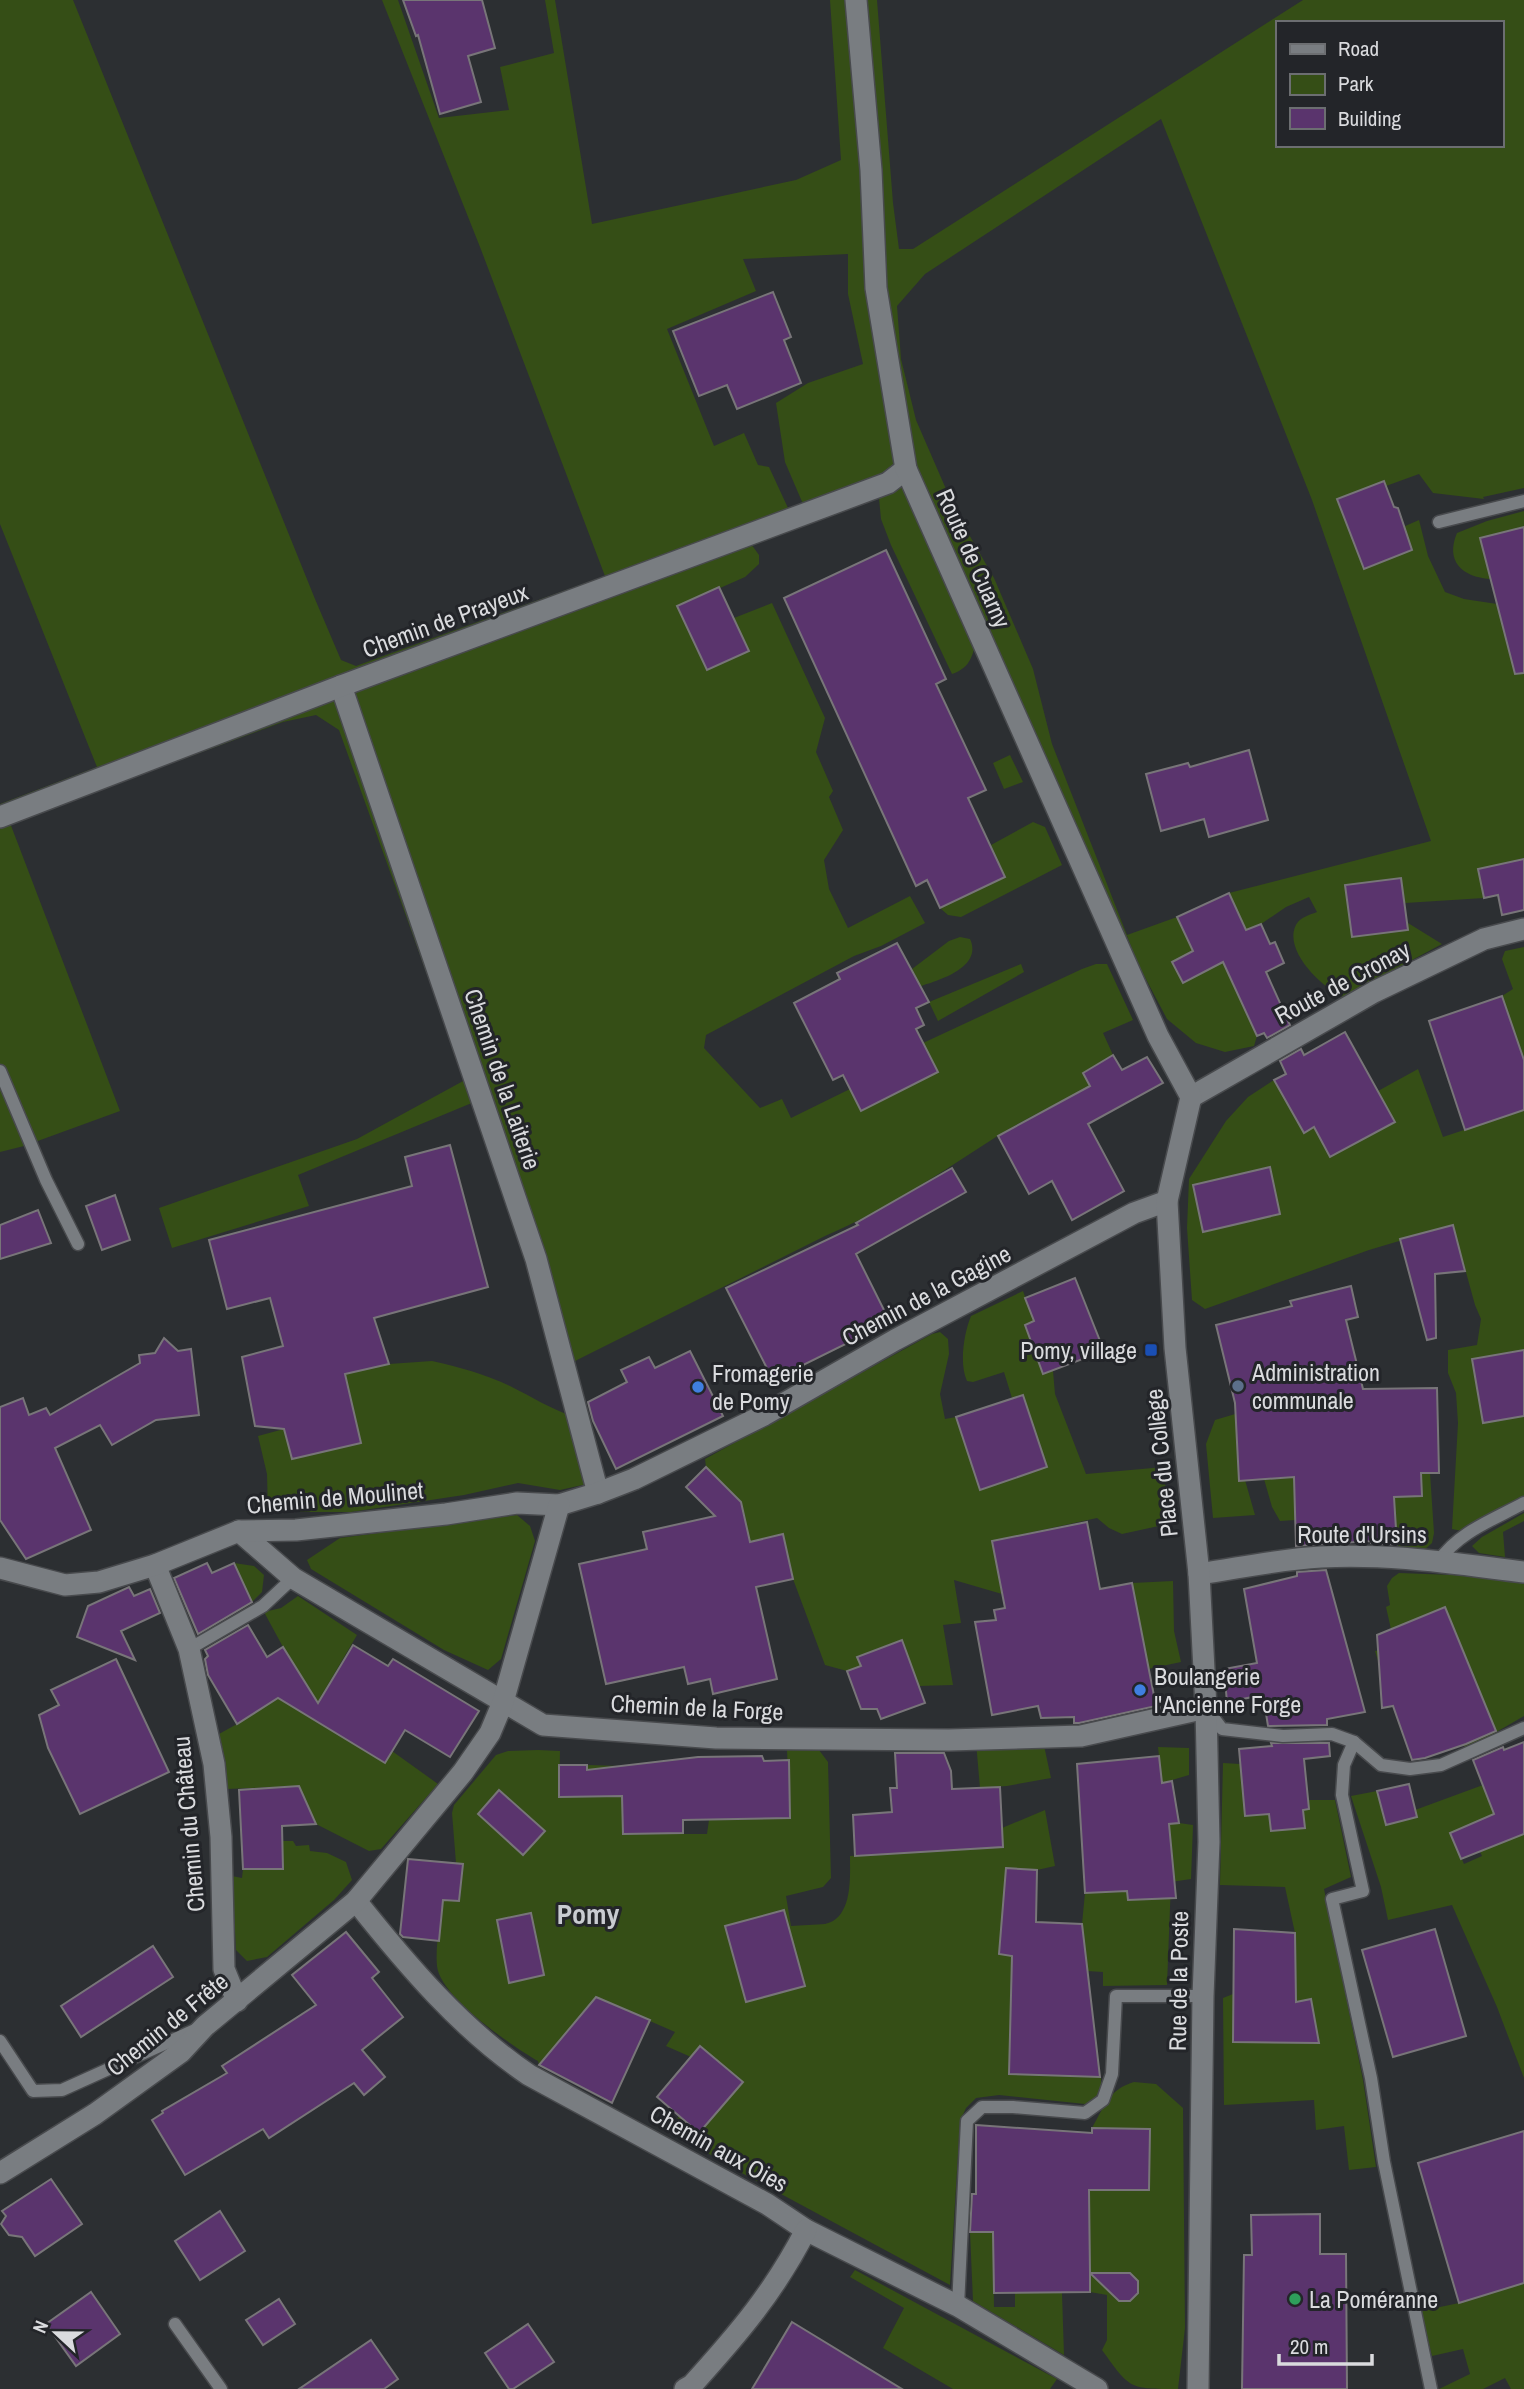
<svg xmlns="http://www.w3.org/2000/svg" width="1524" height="2389" font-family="'Archivo Narrow',sans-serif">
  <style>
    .green { fill: #354e16; fill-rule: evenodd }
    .building { fill: #5a346d; stroke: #787579; stroke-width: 2 }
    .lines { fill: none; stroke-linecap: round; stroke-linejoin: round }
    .service-casing { stroke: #484a4d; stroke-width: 15 }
    .minor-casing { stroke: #484a4d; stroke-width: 24 }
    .tertiary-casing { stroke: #484a4d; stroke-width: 24 }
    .service { stroke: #797d81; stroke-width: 12 }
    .minor { stroke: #797d81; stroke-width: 21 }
    .tertiary { stroke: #797d81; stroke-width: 21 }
    .transit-dot { fill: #1a4fb4; stroke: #232529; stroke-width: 2.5 }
    .service-dot { fill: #5c6f8a; stroke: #232529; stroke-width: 2.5 }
    .shop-dot { fill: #3f7fe0; stroke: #232529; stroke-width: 2.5 }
    .leisure-dot { fill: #2e9e5b; stroke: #232529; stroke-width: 2.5 }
    .labels { text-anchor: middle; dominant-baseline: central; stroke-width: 6; stroke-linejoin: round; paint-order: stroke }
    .street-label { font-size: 24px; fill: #dadbde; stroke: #232529 }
    .poi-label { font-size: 24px; fill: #dadbde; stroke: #232529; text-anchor: start }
    .quarter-label { font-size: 28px; font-weight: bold; fill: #c9ccd1; stroke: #232529 }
  </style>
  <rect width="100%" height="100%" fill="#2c2f32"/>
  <g class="green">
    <path d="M0,0H73L315,599L341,660L356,666L605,576L480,247L382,0H398L439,118L509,110L500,67L554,53L545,0H555L592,224L796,180L841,160L830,0H877L893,203L899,249H913L1303,0H1524V488L1483,497L1484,499L1433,493L1419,474L1386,486L1384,481L1337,500L1403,527L1419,520L1428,556L1445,592L1464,599L1497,604L1524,631V858L1512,861L1515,873L1478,869L1484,898L1405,903L1401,878L1345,885L1352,937L1408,930V923L1442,944L1343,997C1323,988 1285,953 1295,927C1298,918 1309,915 1317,912L1309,897L1286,907L1261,924L1216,944L1257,1036L1254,1046L1225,1052L1196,1043L1167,1019L1138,964L1127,936L1118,940L906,469L806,511L785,462L776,403L808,383L863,364L848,294V254L743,259L756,291L667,329L714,446L744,433L758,465L769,467L788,508L607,579L746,537L759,555V564L745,577L677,607L708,670L749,651L734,618L772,603L825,718L816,752L833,791L829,797L843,830L824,860L829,889L848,928L910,896L925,923L881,946L854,956L706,1035L704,1048L760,1108L782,1099L791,1118L850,1089L923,1043L1082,969L1096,964H1107L1133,1020L1103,1033L1113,1055L1083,1073L1090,1086C1059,1103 1026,1118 996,1137C940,1173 886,1210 825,1236L577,1360L559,1372L479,1100L298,1175L309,1206L172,1248L159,1208L357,1139L465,1080L339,730L316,715L283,722L10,823L120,1111L24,1146L0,1152V804L97,767L0,524ZM1277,23H1501V145H1277ZM1161,119L1312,500L1431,841L1229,893L1239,916L1188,940L1177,917L1127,935L1052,744L1033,669L994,578L956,512L916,420L901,359L897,306L925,274ZM1194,951L1205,971L1183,983L1172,962Z"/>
    <path d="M905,472L978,636C972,655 972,667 952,674L891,545L881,519L878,488Z"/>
    <path d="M1524,511V527L1480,538L1490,579C1462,577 1445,561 1457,533L1487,521Z"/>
    <polygon points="1010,755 1023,782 1004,789 993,763"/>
    <polygon points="1033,822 1045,827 1062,865 961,917 948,915 940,908 1005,877 991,845"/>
    <path d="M960,937L970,939C983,967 940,980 921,986L912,969L949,941Z"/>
    <polygon points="1524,947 1524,1060 1502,996 1513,989 1502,959 1505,951"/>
    <polygon points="1021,964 1024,972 938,1021 929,1002"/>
    <path d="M1418,1069L1443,1137L1524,1110V1497L1462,1531L1452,1529L1458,1423L1456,1393L1448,1373V1350L1477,1345L1481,1319L1475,1305L1453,1225L1369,1250L1205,1309L1192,1300L1187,1228L1189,1179L1226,1121L1248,1097L1274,1080L1304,1133L1314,1127L1331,1157L1394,1122L1378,1091ZM1270,1167L1280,1214L1203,1232L1194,1185Z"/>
    <path d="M1023,1291L1034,1321L1025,1326L1032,1344L1041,1341L1053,1371L1055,1394L1086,1474L1164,1467L1168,1524L1122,1534L1109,1528L1097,1518L992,1541L1002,1594L954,1580L961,1623L943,1625L953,1685L919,1686L901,1640L858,1656L861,1666L847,1671L825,1665L793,1579L783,1535L750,1542L743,1510L727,1488L706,1467L705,1459L932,1334L940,1332L948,1339L949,1354L940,1394L945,1419L956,1417L980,1489L1046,1467L1023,1395L1012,1398L1004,1372L973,1382L967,1381C959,1364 964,1333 971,1316Z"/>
    <path d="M432,1361C459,1367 485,1374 510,1386C532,1397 551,1409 574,1417L596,1482L560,1490L518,1483L464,1495L351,1512H268L267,1474L258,1436L284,1429L292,1459L361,1443L345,1374L389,1364Z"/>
    <polygon points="1316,1390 1295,1520 1280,1521 1272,1507 1264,1479 1294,1477 1291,1420 1245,1480 1255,1515 1213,1518 1206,1444 1215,1420"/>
    <polygon points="1421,1473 1430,1473 1434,1533 1432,1543 1423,1551 1397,1546 1393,1488 1396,1497 1422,1496"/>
    <polygon points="1524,1513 1524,1521 1503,1532 1505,1557 1479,1553 1472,1546 1482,1537"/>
    <polygon points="517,1515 530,1526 535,1541 501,1659 488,1670 444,1650 311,1569 307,1560 340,1538"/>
    <polygon points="234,1563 254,1566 264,1575 262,1592 252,1602"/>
    <polygon points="1399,1573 1453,1575 1524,1582 1524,1716 1467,1749 1463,1745 1492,1721 1445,1607 1399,1626 1408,1655 1379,1664 1375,1651 1395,1647 1386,1607 1390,1605 1387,1586 1392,1578"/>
    <polygon points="1173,1581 1174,1631 1181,1662 1148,1669 1132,1583"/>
    <polygon points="298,1596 357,1635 309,1717 385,1762 392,1751 438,1784 381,1849 369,1851 316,1824 299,1786 227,1789 226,1764 219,1734 237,1724 266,1691 273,1702 292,1690 283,1647 264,1612 281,1608"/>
    <polygon points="1043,1741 1051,1778 1007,1786 980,1788 976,1742"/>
    <polygon points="1158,1747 1189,1748 1189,1775 1162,1783"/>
    <path d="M538,1750L560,1751L559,1797L587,1765L622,1766L624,1834H707L709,1820L790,1818L787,1750H819L828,1762L831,1878L823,1887L786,1896L791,1926C801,1925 816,1925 825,1924C853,1918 850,1877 850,1856L1003,1847L1002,1828L1045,1810L1055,1866L1037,1870L1007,1868L999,1954L1020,1957L1011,1970L1009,2074L1101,2077V2097L1085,2104L999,2095L976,2098L966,2108L960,2121L950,2285L740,2172L670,2131L679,2116L699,2133L742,2082L700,2046L691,2057L666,2046L675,2032L597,1998L539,2065L538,2061C512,2046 440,1997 437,1966C435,1945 441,1920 443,1900H460L463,1865L456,1863L452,1813L454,1805L496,1755L508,1751ZM784,1910L805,1986L746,2002L725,1926Z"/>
    <polygon points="1223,1763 1240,1764 1245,1816 1269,1814 1305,1828 1303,1810 1309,1809 1308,1800 1335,1800 1351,1877 1324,1889 1363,2080 1376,2167 1349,2170 1344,2126 1316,2130 1314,2100 1224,2105 1223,1998 1233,1994 1233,2042 1296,1997 1295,1933 1285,1887 1220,1885"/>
    <path d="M1483,1785L1505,1842L1524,1834V2078L1497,2007L1452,1905L1388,1920L1381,1887L1351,1796L1377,1791L1386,1825L1416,1818L1415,1810ZM1468,1825L1482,1856L1464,1864L1450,1833Z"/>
    <polygon points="1179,1823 1193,1825 1191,1879 1171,1882 1167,1985 1103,1986 1103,1972 1087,1971 1082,1924 1085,1893 1118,1892 1117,1877 1169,1824"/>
    <polygon points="283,1841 293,1841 296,1846 309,1845 310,1851 327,1853 346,1862 352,1880 334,1900 267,1957 247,1961 236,1950 232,1876 242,1878 243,1869 283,1868"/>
    <path d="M1134,2082L1156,2084L1183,2108L1185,2328L1178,2389C1129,2389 1130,2389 1102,2350L1107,2340V2295L1090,2292L1089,2190H1149L1150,2129L1092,2128C1104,2107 1109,2089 1134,2082Z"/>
    <polygon points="970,2232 993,2232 994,2307 1015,2307 1015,2293 1062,2293 1064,2355 973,2301"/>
    <polygon points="855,2270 1057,2379 1050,2389 953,2389 883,2348 904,2308 850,2277"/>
    <polygon points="1524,2283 1524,2389 1511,2389 1505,2378 1483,2389 1439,2389 1470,2374 1463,2349 1432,2356 1421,2311 1459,2303"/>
  </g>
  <g class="building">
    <polygon points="403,0 482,0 495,48 468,56 481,102 440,114 418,35 416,36"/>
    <polygon points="773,292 791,337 784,340 801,383 737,409 727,385 699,396 673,331"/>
    <polygon points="1384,481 1394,507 1398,508 1412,550 1364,569 1337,499"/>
    <polygon points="1524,527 1524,673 1515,674 1480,538"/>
    <polygon points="886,550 946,679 936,684 986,790 968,798 1005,877 940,908 927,880 916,886 784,598"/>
    <polygon points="719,587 749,651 707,670 677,606"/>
    <polygon points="1249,750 1268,820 1209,837 1204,819 1161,831 1146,774 1188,763 1190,767"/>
    <polygon points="1524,859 1524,910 1502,915 1498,895 1484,898 1478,869"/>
    <polygon points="1401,878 1408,930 1352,937 1345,885"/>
    <polygon points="1229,893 1246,930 1261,924 1270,944 1275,942 1284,963 1266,972 1290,1025 1267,1038 1264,1033 1257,1036 1223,962 1183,983 1172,962 1193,951 1177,917"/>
    <polygon points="897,943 929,1002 916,1008 924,1025 916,1029 938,1072 861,1111 843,1075 833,1080 794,1003 840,979 837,973"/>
    <polygon points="1502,996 1524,1060 1524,1110 1465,1130 1429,1021"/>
    <polygon points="1345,1032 1395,1122 1330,1157 1314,1127 1304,1133 1274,1080 1286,1074 1280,1061 1301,1049 1304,1055"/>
    <polygon points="1113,1055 1122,1070 1147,1057 1163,1083 1088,1124 1124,1191 1072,1220 1052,1181 1029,1194 998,1136 1090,1086 1083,1073"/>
    <polygon points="450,1145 488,1287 374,1318 389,1364 345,1374 361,1443 292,1459 284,1429 255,1426 242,1357 283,1346 270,1298 227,1309 209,1240 412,1186 405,1157"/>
    <polygon points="1270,1167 1280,1214 1203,1232 1193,1185"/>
    <polygon points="952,1168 966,1192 856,1254 890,1322 773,1380 726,1288 858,1225 856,1223"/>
    <polygon points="115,1195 130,1240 102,1250 86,1206"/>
    <polygon points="38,1210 51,1243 0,1259 0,1225"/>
    <polygon points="1453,1225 1465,1271 1435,1274 1436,1338 1427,1340 1400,1239"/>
    <polygon points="1075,1278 1104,1351 1043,1374 1025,1325 1034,1321 1025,1298"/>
    <polygon points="1351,1286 1358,1317 1346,1320 1363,1389 1437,1388 1439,1473 1421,1473 1422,1496 1394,1497 1397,1545 1371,1543 1371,1541 1296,1546 1294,1477 1239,1481 1235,1403 1216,1325 1292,1306 1290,1301"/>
    <polygon points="164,1338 178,1351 191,1349 199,1415 156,1420 112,1445 100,1425 55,1448 91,1530 26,1559 0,1520 0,1407 23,1398 29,1415 46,1408 50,1415 140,1363 139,1355 155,1353"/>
    <polygon points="1524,1350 1524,1416 1483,1423 1472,1359"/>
    <polygon points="690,1351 723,1416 616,1469 593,1421 588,1402 627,1382 621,1370 649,1357 655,1368"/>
    <polygon points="1023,1395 1047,1467 980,1490 956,1417"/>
    <polygon points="706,1467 741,1502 750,1542 783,1534 793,1579 756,1587 777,1679 713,1694 710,1679 688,1684 684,1667 606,1684 579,1564 647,1549 643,1532 715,1516 686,1487"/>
    <polygon points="1087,1522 1100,1589 1132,1583 1156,1706 1079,1723 1074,1723 1074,1717 1041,1718 1038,1706 992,1715 975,1622 996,1620 994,1610 1005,1608 992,1541"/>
    <polygon points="207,1563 212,1573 234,1563 252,1602 198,1634 174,1578"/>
    <polygon points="1326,1570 1365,1712 1327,1719 1327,1725 1268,1726 1263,1695 1227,1702 1224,1669 1257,1663 1244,1589 1297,1576 1297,1572"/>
    <polygon points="129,1587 134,1596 150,1589 160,1613 121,1631 135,1660 77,1637 88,1606"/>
    <polygon points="1445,1607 1496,1731 1466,1744 1425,1758 1412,1760 1393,1706 1382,1708 1377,1635"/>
    <polygon points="248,1625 267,1657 283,1647 318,1703 353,1645 388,1666 393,1659 479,1711 450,1757 405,1730 385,1763 278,1698 237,1724 208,1675 205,1659 208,1656 205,1650"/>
    <polygon points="902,1640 925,1703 881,1719 877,1709 861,1709 847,1671 861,1666 857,1657"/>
    <polygon points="116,1659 169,1772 80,1814 48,1748 39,1715 59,1705 51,1690"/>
    <polygon points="1524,1742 1524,1834 1461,1859 1450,1833 1494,1814 1473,1760 1503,1747 1504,1750"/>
    <polygon points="1271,1743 1329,1743 1330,1756 1304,1759 1309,1809 1303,1810 1305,1828 1271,1831 1269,1814 1245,1816 1239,1749 1272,1746"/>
    <polygon points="895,1753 944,1753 951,1771 952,1789 1000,1787 1003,1847 855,1856 853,1815 892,1812 890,1788 897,1788"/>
    <polygon points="762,1756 764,1761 789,1760 790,1818 683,1820 683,1833 623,1834 622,1796 559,1797 559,1765 587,1765 587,1770 698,1757"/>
    <polygon points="1159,1756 1162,1783 1172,1781 1179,1823 1169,1824 1176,1898 1128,1900 1127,1891 1085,1893 1077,1764"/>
    <polygon points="1409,1784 1417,1817 1386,1825 1377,1791"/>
    <polygon points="299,1786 316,1824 282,1826 283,1869 243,1869 239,1790"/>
    <polygon points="499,1790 545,1831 523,1855 478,1814"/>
    <polygon points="408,1859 463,1864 459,1901 443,1900 439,1941 403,1937 400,1934"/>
    <polygon points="1006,1868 1037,1870 1036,1922 1082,1924 1100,2077 1009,2074 1012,1956 999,1954"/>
    <polygon points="784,1910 805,1986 746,2002 725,1926"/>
    <polygon points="531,1913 544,1975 509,1983 497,1920"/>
    <polygon points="1234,1929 1295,1933 1296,2002 1311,1999 1319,2043 1233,2042"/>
    <polygon points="1435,1929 1466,2036 1393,2057 1362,1950"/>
    <polygon points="346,1932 379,1972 372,1978 403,2017 362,2050 385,2077 364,2095 354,2083 269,2138 263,2129 185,2175 152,2120 163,2113 162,2111 227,2073 222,2066 316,2005 292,1975"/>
    <polygon points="153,1946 173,1977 81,2037 61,2006"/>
    <polygon points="596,1997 650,2020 612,2103 539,2065"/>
    <polygon points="700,2046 743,2082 699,2133 657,2097"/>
    <polygon points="976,2125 1092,2133 1092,2128 1150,2129 1149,2190 1089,2190 1090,2273 1130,2273 1138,2281 1138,2293 1130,2301 1119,2301 1090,2273 1090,2292 994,2293 993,2232 970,2232 972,2194 976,2194"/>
    <polygon points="1524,2131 1524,2283 1459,2303 1418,2163"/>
    <polygon points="51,2179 82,2224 35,2256 22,2237 9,2235 1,2224 6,2216 2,2211"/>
    <polygon points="220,2211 245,2251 200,2280 175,2241"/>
    <polygon points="1320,2214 1320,2254 1346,2254 1347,2389 1242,2389 1244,2255 1252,2255 1251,2215"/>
    <polygon points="91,2292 120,2334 76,2366 46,2324"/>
    <polygon points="279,2299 295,2324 263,2345 246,2320"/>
    <polygon points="792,2322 902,2389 752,2389"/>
    <polygon points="528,2324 554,2362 513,2389 509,2389 485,2353"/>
    <polygon points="371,2340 398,2379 384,2389 299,2389"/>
  </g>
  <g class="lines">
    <defs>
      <g id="service">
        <polyline points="1439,522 1524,501"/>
        <polyline points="0,1071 46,1180 78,1244"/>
        <path d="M1439,1561C1458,1532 1495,1519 1524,1503"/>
        <polyline points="189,1649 263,1606 293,1578"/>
        <polyline points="1207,1709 1222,1729 1283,1736 1332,1734 1354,1742 1381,1765 1410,1769 1441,1765 1524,1728"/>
        <polyline points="1354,1742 1344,1765 1342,1795 1363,1891 1332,1899 1371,2078 1384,2162 1431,2389"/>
        <polyline points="0,2041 33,2091 62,2090 195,2030"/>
        <polyline points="958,2306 967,2121 982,2107 1013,2107 1085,2113 1103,2100 1112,2074 1116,1996 1203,1996"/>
        <polyline points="175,2324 221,2389"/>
      </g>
      <g id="minor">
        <polyline points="341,686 536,1259 598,1493"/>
        <polyline points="0,817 341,686 888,483 906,469"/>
        <polyline points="1191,1097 1374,992 1484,939 1524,929"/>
        <polyline points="239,1531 293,1578 543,1725 716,1738 949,1740 1081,1736 1206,1708"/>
        <polyline points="155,1565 189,1649 214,1764 221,1837 224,1969 237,2001"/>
        <polyline points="0,1568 65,1585 99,1582 155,1565 239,1531 296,1530 446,1514 517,1503 559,1505 598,1493 634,1479 764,1415 895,1340 1134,1213 1167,1201"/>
        <path d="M1199,1574C1240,1568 1280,1559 1321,1557C1389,1553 1457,1564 1524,1572"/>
        <path d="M356,1901C407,1965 461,2029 529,2075L767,2204L806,2230L958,2306L1097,2389"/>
        <polyline points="0,2173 95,2114 181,2052 205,2026 356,1901 463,1772 490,1733 503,1702 559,1505"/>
        <path d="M685,2389L692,2385C739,2333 774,2292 806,2230"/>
      </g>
      <polyline id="tertiary" points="856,0 871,170 876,288 906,469 1158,1036 1191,1097 1167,1201 1175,1348 1199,1574 1206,1708 1209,1842 1203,1996 1198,2389"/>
    </defs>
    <use href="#service" class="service-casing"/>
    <use href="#minor" class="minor-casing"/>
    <use href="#tertiary" class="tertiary-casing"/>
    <use href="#service" class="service"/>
    <use href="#minor" class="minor"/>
    <use href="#tertiary" class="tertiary"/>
  </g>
  <rect class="transit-dot" x="1144" y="1343" width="14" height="14" rx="3.5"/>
  <circle class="service-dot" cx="1238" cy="1386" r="7"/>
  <g class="shop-dot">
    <circle cx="698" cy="1387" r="7"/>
    <circle cx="1140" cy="1690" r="7"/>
  </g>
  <circle class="leisure-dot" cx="1295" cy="2299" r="7"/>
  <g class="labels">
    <g class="street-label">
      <text transform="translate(974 558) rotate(66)">Route de Cuarny</text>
      <text transform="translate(445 620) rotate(-20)">Chemin de Prayeux</text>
      <text transform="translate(1342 982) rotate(-28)">Route de Cronay</text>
      <text transform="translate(503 1079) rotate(71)">Chemin de la Laiterie</text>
      <text transform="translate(926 1295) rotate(-28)">Chemin de la Gagine</text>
      <text transform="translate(1161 1463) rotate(-96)">Place du Collège</text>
      <text transform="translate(335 1497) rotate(-5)">Chemin de Moulinet</text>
      <text x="1362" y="1534">Route d'Ursins</text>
      <text transform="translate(697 1707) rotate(3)">Chemin de la Forge</text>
      <text transform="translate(188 1824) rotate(-95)">Chemin du Château</text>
      <text transform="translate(1178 1981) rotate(-89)">Rue de la Poste</text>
      <text transform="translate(167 2024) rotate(-39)">Chemin de Frête</text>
      <text transform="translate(719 2148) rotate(29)">Chemin aux Oies</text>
    </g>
    <g class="poi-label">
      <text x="1137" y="1350" text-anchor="end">Pomy, village</text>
      <text x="1252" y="1372">Administration<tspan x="1252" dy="28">communale</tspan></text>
      <text x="712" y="1373">Fromagerie<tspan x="712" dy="28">de Pomy</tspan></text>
      <text x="1154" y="1676">Boulangerie<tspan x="1154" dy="28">l'Ancienne Forge</tspan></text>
      <text x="1309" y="2299">La Poméranne</text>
    </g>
    <g class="quarter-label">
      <text x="588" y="1914">Pomy</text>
    </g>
  </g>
  <rect x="1276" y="21" width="228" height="126" fill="#232529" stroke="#6c6e71" stroke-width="2"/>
  <rect x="1290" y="44" width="35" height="10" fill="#797d81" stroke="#6c6e71" stroke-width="2"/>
  <text x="1338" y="56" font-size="21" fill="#dadbde">Road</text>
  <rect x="1290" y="74" width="35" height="21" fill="#354e16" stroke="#6c6e71" stroke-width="2"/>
  <text x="1338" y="91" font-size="21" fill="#dadbde">Park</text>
  <rect x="1290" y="108" width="35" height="21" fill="#5a346d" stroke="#6c6e71" stroke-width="2"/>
  <text x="1338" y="126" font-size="21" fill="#dadbde">Building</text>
  <g transform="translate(56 2333) rotate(292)" stroke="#232529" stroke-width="5" paint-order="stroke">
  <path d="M0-5L12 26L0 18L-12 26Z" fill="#dadbde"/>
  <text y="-10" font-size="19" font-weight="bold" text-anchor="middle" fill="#dadbde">N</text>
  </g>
  <path d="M1279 2354v10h93v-10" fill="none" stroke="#dadbde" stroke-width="3.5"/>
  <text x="1290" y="2354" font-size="21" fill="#dadbde" stroke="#232529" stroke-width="5" paint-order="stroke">20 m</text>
</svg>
